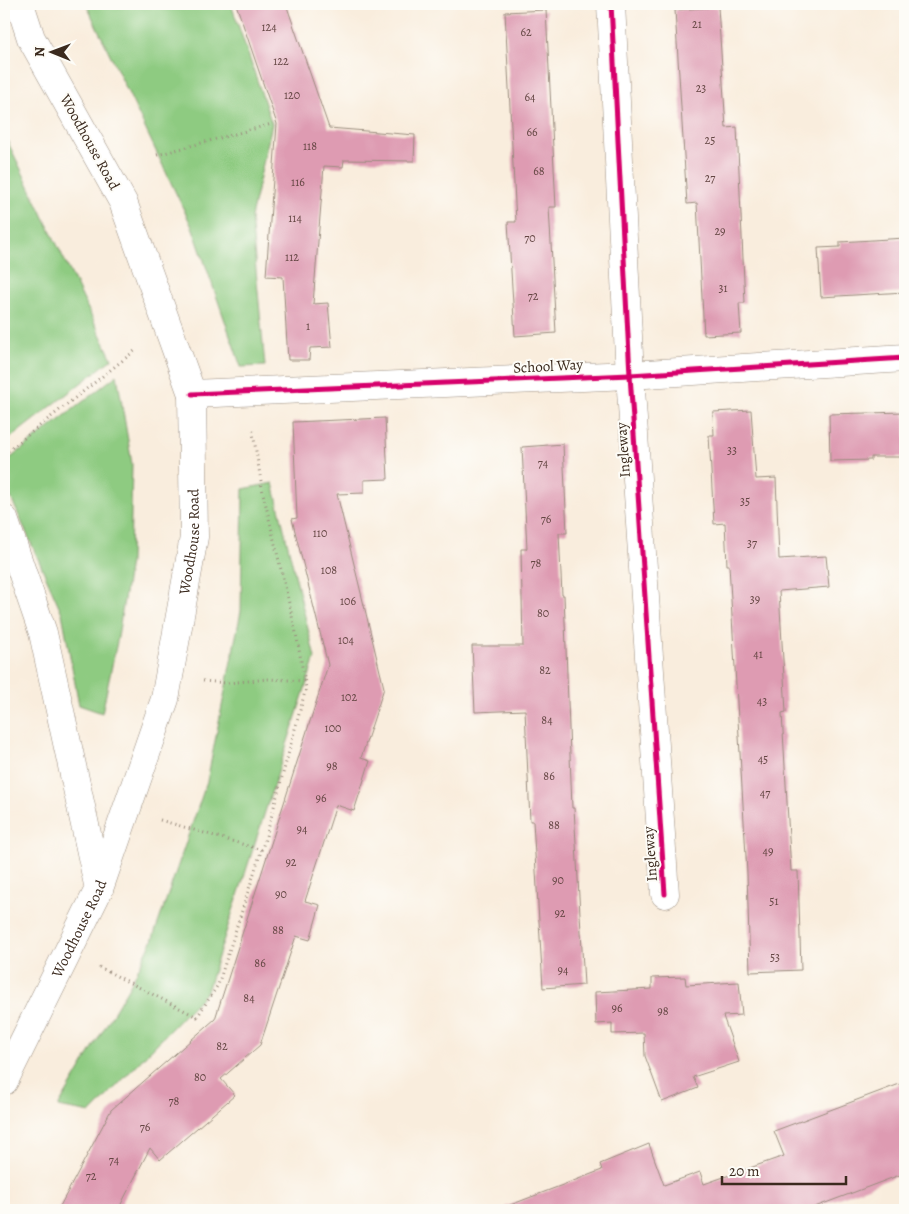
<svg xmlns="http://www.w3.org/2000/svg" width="909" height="1214" font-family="Alegreya,serif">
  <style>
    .green { fill: #8ecb81; stroke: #647a50 }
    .building { fill: #de9bb2 }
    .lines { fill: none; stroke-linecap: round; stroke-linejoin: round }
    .minor-casing { stroke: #9a8c7e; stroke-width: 29 }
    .major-casing { stroke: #9a8c7e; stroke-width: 29 }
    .path { stroke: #9a8c7e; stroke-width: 3; stroke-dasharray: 1 4; stroke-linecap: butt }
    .minor { stroke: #fff; stroke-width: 28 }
    .major { stroke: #fff; stroke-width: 28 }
    .cycleway-casing { stroke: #fdfcf7; stroke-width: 8 }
    .cycleway { stroke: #d6006c; stroke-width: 5 }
    .labels { text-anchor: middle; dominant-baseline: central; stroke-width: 4; stroke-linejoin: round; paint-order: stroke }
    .number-label { font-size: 12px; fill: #644643 }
    .street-label { font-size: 15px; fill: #3b2a1e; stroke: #fdfcf7 }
  </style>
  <rect width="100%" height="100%" fill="#fdfcf7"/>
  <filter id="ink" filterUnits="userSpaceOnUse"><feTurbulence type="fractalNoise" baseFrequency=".02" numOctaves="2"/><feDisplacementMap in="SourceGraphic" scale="10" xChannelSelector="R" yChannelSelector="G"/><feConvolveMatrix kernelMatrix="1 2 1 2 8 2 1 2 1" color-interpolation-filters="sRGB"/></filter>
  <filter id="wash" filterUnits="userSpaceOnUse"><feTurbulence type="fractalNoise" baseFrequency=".0096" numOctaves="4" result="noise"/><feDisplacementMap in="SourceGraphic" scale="20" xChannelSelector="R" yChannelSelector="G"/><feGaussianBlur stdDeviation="1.12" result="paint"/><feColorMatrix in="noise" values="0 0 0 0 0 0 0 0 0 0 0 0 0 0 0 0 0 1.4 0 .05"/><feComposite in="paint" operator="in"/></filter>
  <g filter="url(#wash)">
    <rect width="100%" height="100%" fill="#f9eddd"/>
    <g class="green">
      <polygon points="86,4 231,4 272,124 251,217 265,366 241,367 193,229"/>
      <polygon points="4,134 112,359 4,443"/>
      <polygon points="117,375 132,464 130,562 118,637 102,713 79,705 62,613 4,482 4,463"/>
      <polygon points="273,483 315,658 207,991 91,1113 58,1107 131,983 152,941 207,781 241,611 243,489"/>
    </g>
    <g id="blocks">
      <g class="building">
        <polygon points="236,4 286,4 329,128 415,135 414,161 344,160 343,167 324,166 313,304 328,303 332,347 310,348 309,360 288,360 283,277 266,276 277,124"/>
        <polygon points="718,7 726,128 737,127 745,303 739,303 741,333 704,335 697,203 687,204 675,10"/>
        <polygon points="546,10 556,207 549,207 556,333 515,336 508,222 516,222 505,12"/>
        <polygon points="905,238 905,292 821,297 818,248 840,247 840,242"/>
        <polygon points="751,410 756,479 776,478 779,559 826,556 829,587 779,591 786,712 782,713 789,838 791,871 798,871 801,970 750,972 747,873 729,565 727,565 725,523 714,524 709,435 714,435 713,412"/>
        <polygon points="905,412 905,457 871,457 871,460 830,461 829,414"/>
        <polygon points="385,418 388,479 364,480 364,493 337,494 384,688 361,758 370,761 354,811 336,805 305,901 320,905 310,940 296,936 260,1045 221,1079 235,1095 160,1160 150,1148 118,1210 58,1210 111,1110 215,1019 328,665 292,519 297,518 293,422"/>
        <polygon points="563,444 567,533 559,533 562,595 564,595 572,808 574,808 584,985 543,988 533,821 530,821 525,710 475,712 472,646 523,646 521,549 527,549 522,447"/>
        <polygon points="685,977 686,985 739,982 742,1015 723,1016 739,1062 693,1077 698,1088 662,1102 645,1056 644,1033 612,1034 612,1023 596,1024 595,992 652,989 652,978"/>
        <polygon points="905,1082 905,1173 807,1210 505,1210 505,1207 602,1170 600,1164 649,1144 664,1185 700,1172 704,1184 784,1156 774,1131"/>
      </g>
    </g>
  </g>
  <g filter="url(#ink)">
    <use href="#blocks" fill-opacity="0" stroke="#9a8c7e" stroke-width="1"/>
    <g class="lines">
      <defs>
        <g id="minor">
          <polyline points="611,4 630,375 665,894"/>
          <polyline points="192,394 630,375 905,358"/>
          <polyline points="4,519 43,633 99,889"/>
        </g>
        <g id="major">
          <path id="s1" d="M4,1081L99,889L165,699L194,537L192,394L123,202L31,38L20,4"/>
        </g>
      </defs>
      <use href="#minor" class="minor-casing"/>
      <use href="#major" class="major-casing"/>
      <g class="path">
        <polyline points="157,155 272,124"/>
        <polyline points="4,454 137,349"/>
        <polyline points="203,681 227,683 268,679 305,681"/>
        <polyline points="160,820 262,850"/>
        <polyline points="99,967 197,1017 218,985 267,833 306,688 296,633 263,493 252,427"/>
      </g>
      <use href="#minor" class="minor"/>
      <use href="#major" class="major"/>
      <defs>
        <g id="cycleway">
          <polyline points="611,4 630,375 665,894"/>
          <polyline points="192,394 630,375 905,358"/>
        </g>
      </defs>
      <use href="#cycleway" class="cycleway-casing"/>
      <use href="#cycleway" class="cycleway"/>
    </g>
  </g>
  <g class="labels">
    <g class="number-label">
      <text x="697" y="24">21</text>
      <text x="269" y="27">124</text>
      <text x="526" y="32">62</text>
      <text x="281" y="61">122</text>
      <text x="701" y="88">23</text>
      <text x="292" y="95">120</text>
      <text x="530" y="97">64</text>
      <text x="532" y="132">66</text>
      <text x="710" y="140">25</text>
      <text x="310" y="146">118</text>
      <text x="539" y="171">68</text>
      <text x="710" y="178">27</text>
      <text x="298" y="182">116</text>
      <text x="295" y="218">114</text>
      <text x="720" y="231">29</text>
      <text x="530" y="238">70</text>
      <text x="292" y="257">112</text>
      <text x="723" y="288">31</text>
      <text x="533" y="296">72</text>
      <text x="308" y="326">1</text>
      <text x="732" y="450">33</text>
      <text x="543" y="463">74</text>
      <text x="745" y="501">35</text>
      <text x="546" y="519">76</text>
      <text x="320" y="533">110</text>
      <text x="752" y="543">37</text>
      <text x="536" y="563">78</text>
      <text x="329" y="570">108</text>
      <text x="755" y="599">39</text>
      <text x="348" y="601">106</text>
      <text x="543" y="613">80</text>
      <text x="346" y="640">104</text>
      <text x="758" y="654">41</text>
      <text x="545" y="670">82</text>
      <text x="349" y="697">102</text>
      <text x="762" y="701">43</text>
      <text x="547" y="720">84</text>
      <text x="333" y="728">100</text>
      <text x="763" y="759">45</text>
      <text x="332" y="766">98</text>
      <text x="549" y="776">86</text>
      <text x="765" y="793">47</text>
      <text x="321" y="798">96</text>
      <text x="554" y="825">88</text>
      <text x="302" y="829">94</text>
      <text x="768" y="851">49</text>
      <text x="291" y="862">92</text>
      <text x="558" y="880">90</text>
      <text x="281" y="894">90</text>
      <text x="774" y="901">51</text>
      <text x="560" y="913">92</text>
      <text x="278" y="930">88</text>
      <text x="775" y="957">53</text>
      <text x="260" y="963">86</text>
      <text x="563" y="970">94</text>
      <text x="249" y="998">84</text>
      <text x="617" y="1008">96</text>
      <text x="663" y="1011">98</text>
      <text x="222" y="1046">82</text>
      <text x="200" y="1077">80</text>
      <text x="174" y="1101">78</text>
      <text x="145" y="1127">76</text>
      <text x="114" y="1160">74</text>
      <text x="91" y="1176">72</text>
    </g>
    <g class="street-label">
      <text transform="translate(90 142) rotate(61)">Woodhouse Road</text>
      <text transform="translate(548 366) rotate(-3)">School Way</text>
      <text transform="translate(623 450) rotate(-94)">Ingleway</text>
      <text stroke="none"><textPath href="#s1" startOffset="575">Woodhouse Road</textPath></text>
      <text transform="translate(650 854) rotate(-94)">Ingleway</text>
      <text stroke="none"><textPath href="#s1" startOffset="170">Woodhouse Road</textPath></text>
    </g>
  </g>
  <rect width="909" height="1214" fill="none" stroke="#fdfcf7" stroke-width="20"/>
  <g transform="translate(52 52) rotate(271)" stroke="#fdfcf7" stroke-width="4" paint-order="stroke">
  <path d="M0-4L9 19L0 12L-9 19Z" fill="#3b2a1e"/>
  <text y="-8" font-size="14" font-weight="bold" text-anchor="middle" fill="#3b2a1e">N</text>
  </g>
  <path d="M722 1176v8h124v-8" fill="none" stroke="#3b2a1e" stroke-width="2.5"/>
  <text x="729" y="1176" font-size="15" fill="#3b2a1e" stroke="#fdfcf7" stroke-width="4" paint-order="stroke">20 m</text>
</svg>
